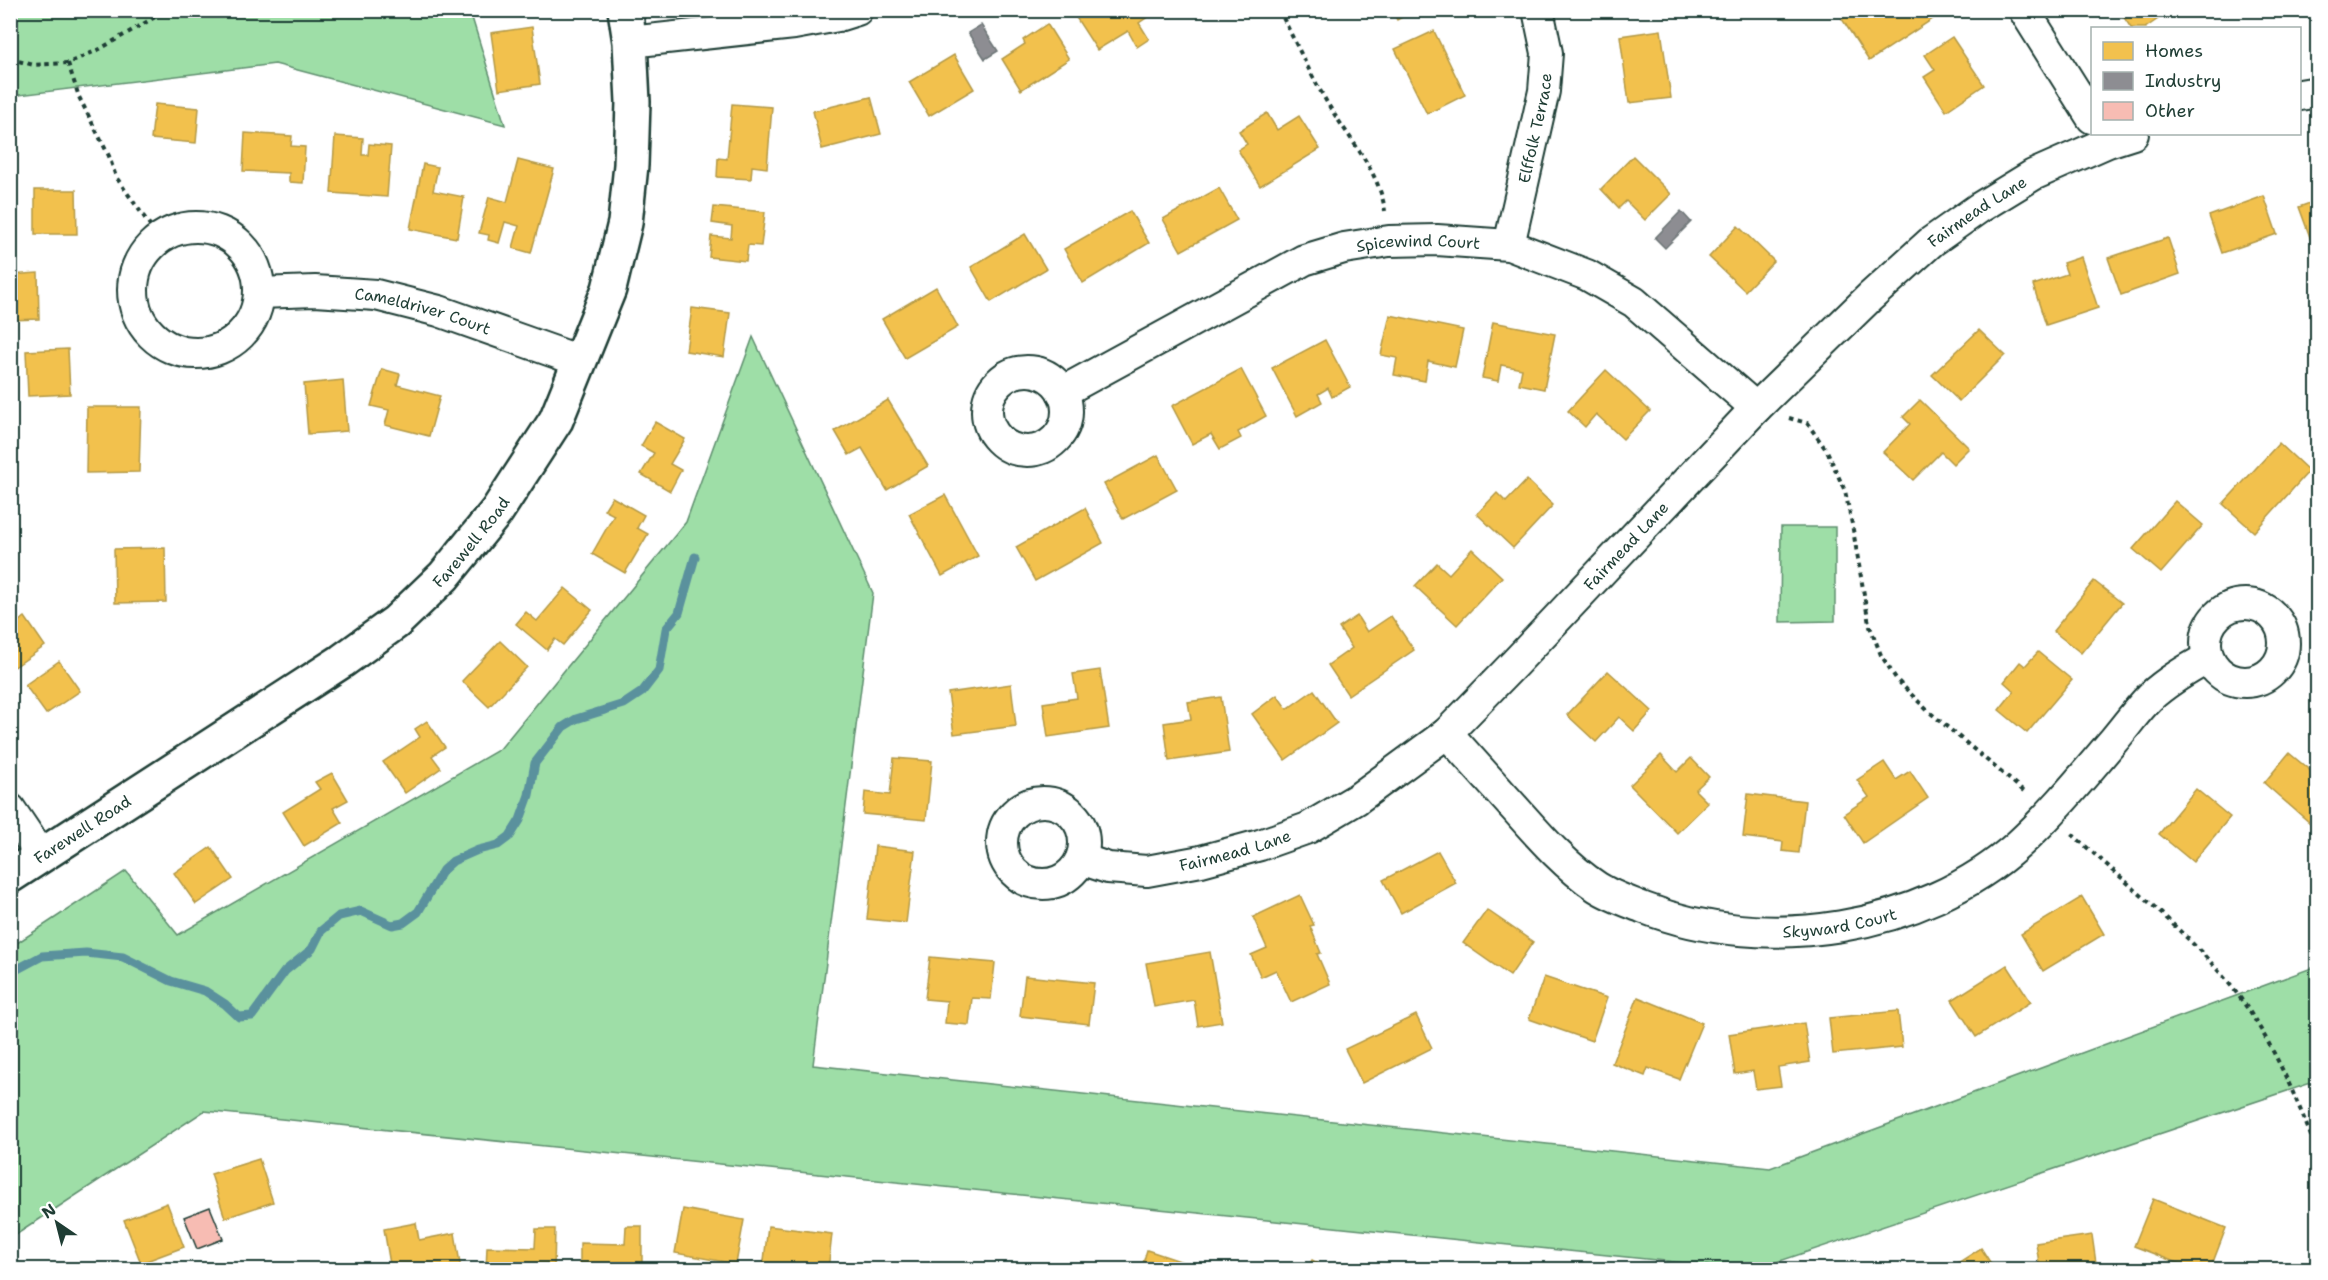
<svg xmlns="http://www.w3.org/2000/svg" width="2328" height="1280" font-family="'Shantell Sans',sans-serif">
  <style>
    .green { fill: #9edea7; stroke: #5e8e6e; stroke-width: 1.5 }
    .homes { fill: #f2c14e; stroke: #b39946; stroke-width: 1.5 }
    .industry { fill: #8d8d92; stroke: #6c7576; stroke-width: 1.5 }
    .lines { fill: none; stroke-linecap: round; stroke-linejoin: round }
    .stream { stroke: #5a919d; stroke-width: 9 }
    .building { fill: #f7bcb3; stroke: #1f3d34; stroke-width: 1.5 }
    .minor-casing { stroke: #1f3d34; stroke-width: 34 }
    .tertiary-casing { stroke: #1f3d34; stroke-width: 38 }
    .path { stroke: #1f3d34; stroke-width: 4; stroke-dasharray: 4.5 4.5; stroke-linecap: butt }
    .minor { stroke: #fff; stroke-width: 30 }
    .tertiary { stroke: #fff; stroke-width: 33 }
    .labels { text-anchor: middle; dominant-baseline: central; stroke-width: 6; stroke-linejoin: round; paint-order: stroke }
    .street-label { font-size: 16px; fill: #1f3d34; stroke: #fff }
  </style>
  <rect width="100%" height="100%" fill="#fff"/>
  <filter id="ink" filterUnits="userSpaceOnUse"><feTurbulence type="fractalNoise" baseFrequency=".0167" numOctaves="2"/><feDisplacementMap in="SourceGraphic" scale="12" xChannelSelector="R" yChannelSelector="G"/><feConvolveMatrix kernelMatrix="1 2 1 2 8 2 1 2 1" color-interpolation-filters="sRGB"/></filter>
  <g filter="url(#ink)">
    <g class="green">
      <polygon points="10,11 470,11 505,125 275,64 11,96"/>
      <polygon points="753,337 873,593 813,1065 1770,1168 2317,966 2317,1081 1753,1270 204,1111 11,1238 11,947 126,871 178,935 500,749 686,522"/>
      <polygon points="1781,527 1835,527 1835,621 1780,622"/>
    </g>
    <g class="homes">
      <polygon points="1083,10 1150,10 1152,14 1139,23 1149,39 1137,47 1128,31 1097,50 1075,16"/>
      <polygon points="1392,10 1414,10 1397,20"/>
      <polygon points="1854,10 1902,10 1904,14 1910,10 1945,11 1869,61 1842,19"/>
      <polygon points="2119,10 2171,10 2145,28 2131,28"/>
      <polygon points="1047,24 1069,59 1021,90 1002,59 1025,44 1023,40"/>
      <polygon points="532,27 540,84 499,90 491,33"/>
      <polygon points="1661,30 1671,98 1629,103 1620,36"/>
      <polygon points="1434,31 1465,95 1427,114 1395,49"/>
      <polygon points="1952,37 1984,85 1946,111 1924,77 1935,70 1925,55"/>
      <polygon points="954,55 974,89 929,116 909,82"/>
      <polygon points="871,97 881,134 822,149 813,111"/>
      <polygon points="155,104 199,108 196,143 151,139"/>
      <polygon points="732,104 772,107 767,168 752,166 751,179 717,177 718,158 727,159"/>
      <polygon points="1267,113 1277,130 1299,116 1320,149 1260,186 1238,150 1247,144 1239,131"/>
      <polygon points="245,133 292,136 291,146 305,147 303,183 289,182 289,173 243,171"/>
      <polygon points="335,136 363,138 362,155 368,155 369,144 391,146 387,197 331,193"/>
      <polygon points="1633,156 1671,194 1645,220 1626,201 1619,208 1601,189"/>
      <polygon points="518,160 554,169 531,253 513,248 519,226 505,222 499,243 488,240 489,235 479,233 489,197 507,202"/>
      <polygon points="423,164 438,167 433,191 464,197 457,238 410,229"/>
      <polygon points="1219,188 1237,220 1181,251 1163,219"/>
      <polygon points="35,190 76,190 77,234 35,234"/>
      <polygon points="2264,196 2277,234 2222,253 2209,216"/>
      <polygon points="2318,200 2318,247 2314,248 2299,207"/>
      <polygon points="714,207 765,212 761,246 748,245 746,261 709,257 711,236 731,238 732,226 712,223"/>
      <polygon points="1130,211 1149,243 1083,283 1064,249"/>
      <polygon points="1738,226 1774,261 1745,291 1709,257"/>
      <polygon points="1025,234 1046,269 991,302 971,267"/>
      <polygon points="2168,238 2180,274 2121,295 2108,258"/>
      <polygon points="2081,257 2098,308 2046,325 2033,285 2067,274 2063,263"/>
      <polygon points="38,273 39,319 10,320 10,275"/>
      <polygon points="936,287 958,327 905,358 882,319"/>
      <polygon points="692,308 730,313 724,357 686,351"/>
      <polygon points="1390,315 1463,330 1455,367 1428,361 1425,381 1394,375 1397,358 1381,355"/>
      <polygon points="1493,322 1555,334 1544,389 1519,384 1522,369 1501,365 1498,381 1482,378"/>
      <polygon points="1979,330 2005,355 1959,401 1932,375"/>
      <polygon points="1325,340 1350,387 1332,397 1328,388 1318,394 1322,402 1297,416 1272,368"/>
      <polygon points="68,349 70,394 28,396 26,351"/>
      <polygon points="382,369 400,374 397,385 440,396 429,436 385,425 389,410 371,406"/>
      <polygon points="1241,369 1266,416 1238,432 1241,438 1220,449 1211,434 1192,444 1172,406"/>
      <polygon points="1606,370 1650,411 1623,439 1596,414 1585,427 1568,411"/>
      <polygon points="343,380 347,431 308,434 304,384"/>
      <polygon points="888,400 928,466 887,490 862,448 849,455 835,431"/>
      <polygon points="1920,400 1969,448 1953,464 1941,452 1913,480 1883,452 1910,424 1903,417"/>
      <polygon points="87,407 141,407 139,472 86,473"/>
      <polygon points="655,422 685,439 670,464 681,470 670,491 641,474 654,453 641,446"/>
      <polygon points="2279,443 2309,471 2254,532 2223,504"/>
      <polygon points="1158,455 1177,490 1123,519 1104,484"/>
      <polygon points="1527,480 1553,505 1513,548 1477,514 1497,493 1506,502"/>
      <polygon points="945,495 978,556 942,576 909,514"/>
      <polygon points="612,497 644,515 637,528 648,534 625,573 592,554 614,515 604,510"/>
      <polygon points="2175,501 2203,525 2161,573 2133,549"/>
      <polygon points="1085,508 1103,543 1035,581 1016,547"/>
      <polygon points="165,548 166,602 115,603 114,549"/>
      <polygon points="1472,549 1502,577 1457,625 1415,586 1437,563 1449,574"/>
      <polygon points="2094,581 2122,603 2081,653 2053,631"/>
      <polygon points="565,588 592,610 563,645 555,639 547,650 516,624 526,612 537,621"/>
      <polygon points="1357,616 1367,632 1391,616 1414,650 1348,695 1328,665 1352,648 1339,628"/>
      <polygon points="25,617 45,646 13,668 10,664 10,627"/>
      <polygon points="500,641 527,667 489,707 462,681"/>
      <polygon points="2038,652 2072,680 2027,733 1999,710 2014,691 2004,682 2020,662 2025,666"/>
      <polygon points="59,661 80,691 46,714 25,685"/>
      <polygon points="1100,670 1109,728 1048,737 1043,703 1077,698 1073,674"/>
      <polygon points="1608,671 1652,711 1634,731 1619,717 1596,742 1567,715"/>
      <polygon points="1011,684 1016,726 954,734 948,693"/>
      <polygon points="1314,690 1337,723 1285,760 1252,714 1277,695 1287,709"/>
      <polygon points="1221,697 1229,752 1169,761 1164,723 1191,719 1188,702"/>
      <polygon points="427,721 445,747 432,756 441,768 405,793 383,762 420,737 415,729"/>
      <polygon points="2289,753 2318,777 2318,815 2310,823 2264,783"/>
      <polygon points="1661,755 1677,772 1691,758 1709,777 1695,790 1708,803 1677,833 1630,785"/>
      <polygon points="894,758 932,761 926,820 863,814 865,792 890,795"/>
      <polygon points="1884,762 1896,780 1910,771 1928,798 1863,843 1844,814 1869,797 1857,780"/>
      <polygon points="332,773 348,800 333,808 342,823 304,846 283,812 320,789 315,782"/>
      <polygon points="2196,789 2230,817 2193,862 2159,834"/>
      <polygon points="1748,794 1805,801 1799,853 1782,851 1783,842 1743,837"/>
      <polygon points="875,846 915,851 906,923 867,919"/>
      <polygon points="211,847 233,879 196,904 174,873"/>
      <polygon points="1438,851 1456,883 1401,913 1383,880"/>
      <polygon points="1300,895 1314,925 1310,926 1321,953 1317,954 1330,984 1291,1002 1276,970 1261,977 1251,955 1267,948 1253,917"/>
      <polygon points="2082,897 2104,934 2043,971 2021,934"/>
      <polygon points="1487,910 1533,942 1510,976 1463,943"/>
      <polygon points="1210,952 1222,1022 1198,1026 1194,1000 1154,1007 1146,963"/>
      <polygon points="930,957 995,963 991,999 972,998 969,1025 945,1023 947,1001 925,999"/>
      <polygon points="2007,965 2031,1002 1976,1037 1952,1000"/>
      <polygon points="1025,976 1094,983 1089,1024 1020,1016"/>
      <polygon points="1544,977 1607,998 1592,1041 1529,1019"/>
      <polygon points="1638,997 1702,1023 1679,1079 1648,1068 1645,1076 1612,1063"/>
      <polygon points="1898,1011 1902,1047 1833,1054 1829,1018"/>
      <polygon points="1416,1015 1432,1048 1362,1083 1345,1049"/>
      <polygon points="1804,1023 1810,1062 1778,1067 1781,1086 1756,1089 1753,1071 1735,1074 1729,1034"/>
      <polygon points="259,1159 273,1202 225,1218 211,1174"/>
      <polygon points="2153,1199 2226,1228 2210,1270 2195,1270 2134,1246"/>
      <polygon points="167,1203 184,1247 141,1263 124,1220"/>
      <polygon points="683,1209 744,1220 736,1264 675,1253"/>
      <polygon points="416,1223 419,1240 455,1233 461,1270 391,1270 384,1229"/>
      <polygon points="626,1226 642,1226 642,1270 580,1270 580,1243 625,1244"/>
      <polygon points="768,1226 832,1234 828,1270 763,1269"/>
      <polygon points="536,1229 555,1229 554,1270 486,1270 487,1247 535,1248"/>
      <polygon points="2092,1235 2097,1270 2040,1270 2036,1243"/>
      <polygon points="1981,1248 1995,1270 1947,1270"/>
      <polygon points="1147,1250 1207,1270 1141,1270"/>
      <polygon points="1312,1260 1329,1270 1307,1270"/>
    </g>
    <g class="industry">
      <polygon points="981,25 998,51 985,59 968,33"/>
      <polygon points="1681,211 1691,222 1665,248 1655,238"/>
    </g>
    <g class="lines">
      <polyline class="stream" points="10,973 42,956 86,953 123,957 171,981 205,991 225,1004 239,1017 252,1016 285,971 312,949 321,931 339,916 361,911 392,925 403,923 418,912 443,870 453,861 478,850 498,845 510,836 520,820 529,795 535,763 563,727 576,719 624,704 642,692 659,670 666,629 679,613 695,557"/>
    </g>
    <polygon class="building" points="210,1207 223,1239 197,1249 184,1217"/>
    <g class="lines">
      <defs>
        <g id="minor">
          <polyline points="2024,10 2092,118"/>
          <polyline points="630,42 794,24 838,16 857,10"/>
          <polyline points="2300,95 2318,92"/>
          <circle cx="196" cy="290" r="63"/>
          <path id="s1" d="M1509,245L1544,91L1547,53L1538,10"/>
          <path id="s2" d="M259,293L315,291L376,295L439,311L580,361"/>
          <circle cx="1027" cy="411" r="40"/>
          <path id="s3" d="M1062,392L1304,260L1344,248L1389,241L1437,240L1509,245L1587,275L1634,302L1756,408"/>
          <circle cx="2245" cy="643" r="39"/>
          <path id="s4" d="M1447,733C1471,760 1495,786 1519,813C1543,840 1567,867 1597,887C1611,896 1629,902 1644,908C1764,955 1923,931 2019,844C2054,812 2083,776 2114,740C2126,726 2137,710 2150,697C2167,681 2188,669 2208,658"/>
          <circle cx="1043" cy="843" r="41"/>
          <polyline points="10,809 41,855"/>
          <path id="s5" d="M1081,859L1108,868L1147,871L1201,861L1260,845L1308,828L1357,799L1447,733L1515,663L1756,408L1870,297L1931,242L1979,208L2033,175L2108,142L2133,134"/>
        </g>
        <g id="tertiary">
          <path id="s6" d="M10,876L342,661L396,622L444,576L497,511L556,420L609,289L625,223L631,165L633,102L630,42L625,10"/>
        </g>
      </defs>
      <use href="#minor" class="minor-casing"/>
      <use href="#tertiary" class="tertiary-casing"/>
      <g class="path">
        <path d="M1279,10C1296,43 1312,78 1331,109C1351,141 1380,173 1385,211"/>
        <polyline points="10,59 34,65 68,63 100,49 167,10"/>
        <polyline points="68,63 79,97 109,156 116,177 159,238"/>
        <polyline points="1789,418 1807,423 1827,451 1845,491 1852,524 1869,624 1881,655 1897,680 1927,710 2026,793"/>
        <path d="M2072,834C2126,883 2198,940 2241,999C2275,1047 2297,1099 2318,1154"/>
      </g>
      <use href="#minor" class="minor"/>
      <use href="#tertiary" class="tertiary"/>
    </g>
  </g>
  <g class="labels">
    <g class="street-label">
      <text stroke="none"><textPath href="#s1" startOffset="120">Elffolk Terrace</textPath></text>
      <text stroke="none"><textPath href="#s5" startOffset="1148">Fairmead Lane</textPath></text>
      <text stroke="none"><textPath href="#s3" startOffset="392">Spicewind Court</textPath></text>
      <text stroke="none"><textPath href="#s2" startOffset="166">Cameldriver Court</textPath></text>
      <text stroke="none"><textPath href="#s6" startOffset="572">Farewell Road</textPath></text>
      <text stroke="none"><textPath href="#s5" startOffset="662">Fairmead Lane</textPath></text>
      <text stroke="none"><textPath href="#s6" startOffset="86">Farewell Road</textPath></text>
      <text stroke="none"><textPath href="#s5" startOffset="158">Fairmead Lane</textPath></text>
      <text stroke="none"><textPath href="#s4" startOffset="466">Skyward Court</textPath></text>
    </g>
  </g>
  <rect width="2328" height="1280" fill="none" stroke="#fff" stroke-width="36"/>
  <rect x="18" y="18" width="2292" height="1244" fill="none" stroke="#1f3d34" stroke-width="2" filter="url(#ink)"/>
  <rect x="2091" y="27" width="210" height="108" fill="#ffffff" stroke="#a5b1ae" stroke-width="1.5"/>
  <rect x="2103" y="42" width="30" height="18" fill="#f2c14e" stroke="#a5b1ae" stroke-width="1.5"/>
  <text x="2145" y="57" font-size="18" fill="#1f3d34">Homes</text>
  <rect x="2103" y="72" width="30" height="18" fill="#8d8d92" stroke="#a5b1ae" stroke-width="1.5"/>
  <text x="2145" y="87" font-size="18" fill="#1f3d34">Industry</text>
  <rect x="2103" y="102" width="30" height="18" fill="#f7bcb3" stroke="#a5b1ae" stroke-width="1.5"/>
  <text x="2145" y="117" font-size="18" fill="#1f3d34">Other</text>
  <g transform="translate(57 1223) rotate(325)" stroke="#ffffff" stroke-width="4.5" paint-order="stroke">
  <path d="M0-4.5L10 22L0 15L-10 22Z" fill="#1f3d34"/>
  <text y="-9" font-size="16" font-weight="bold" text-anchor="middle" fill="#1f3d34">N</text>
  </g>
</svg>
